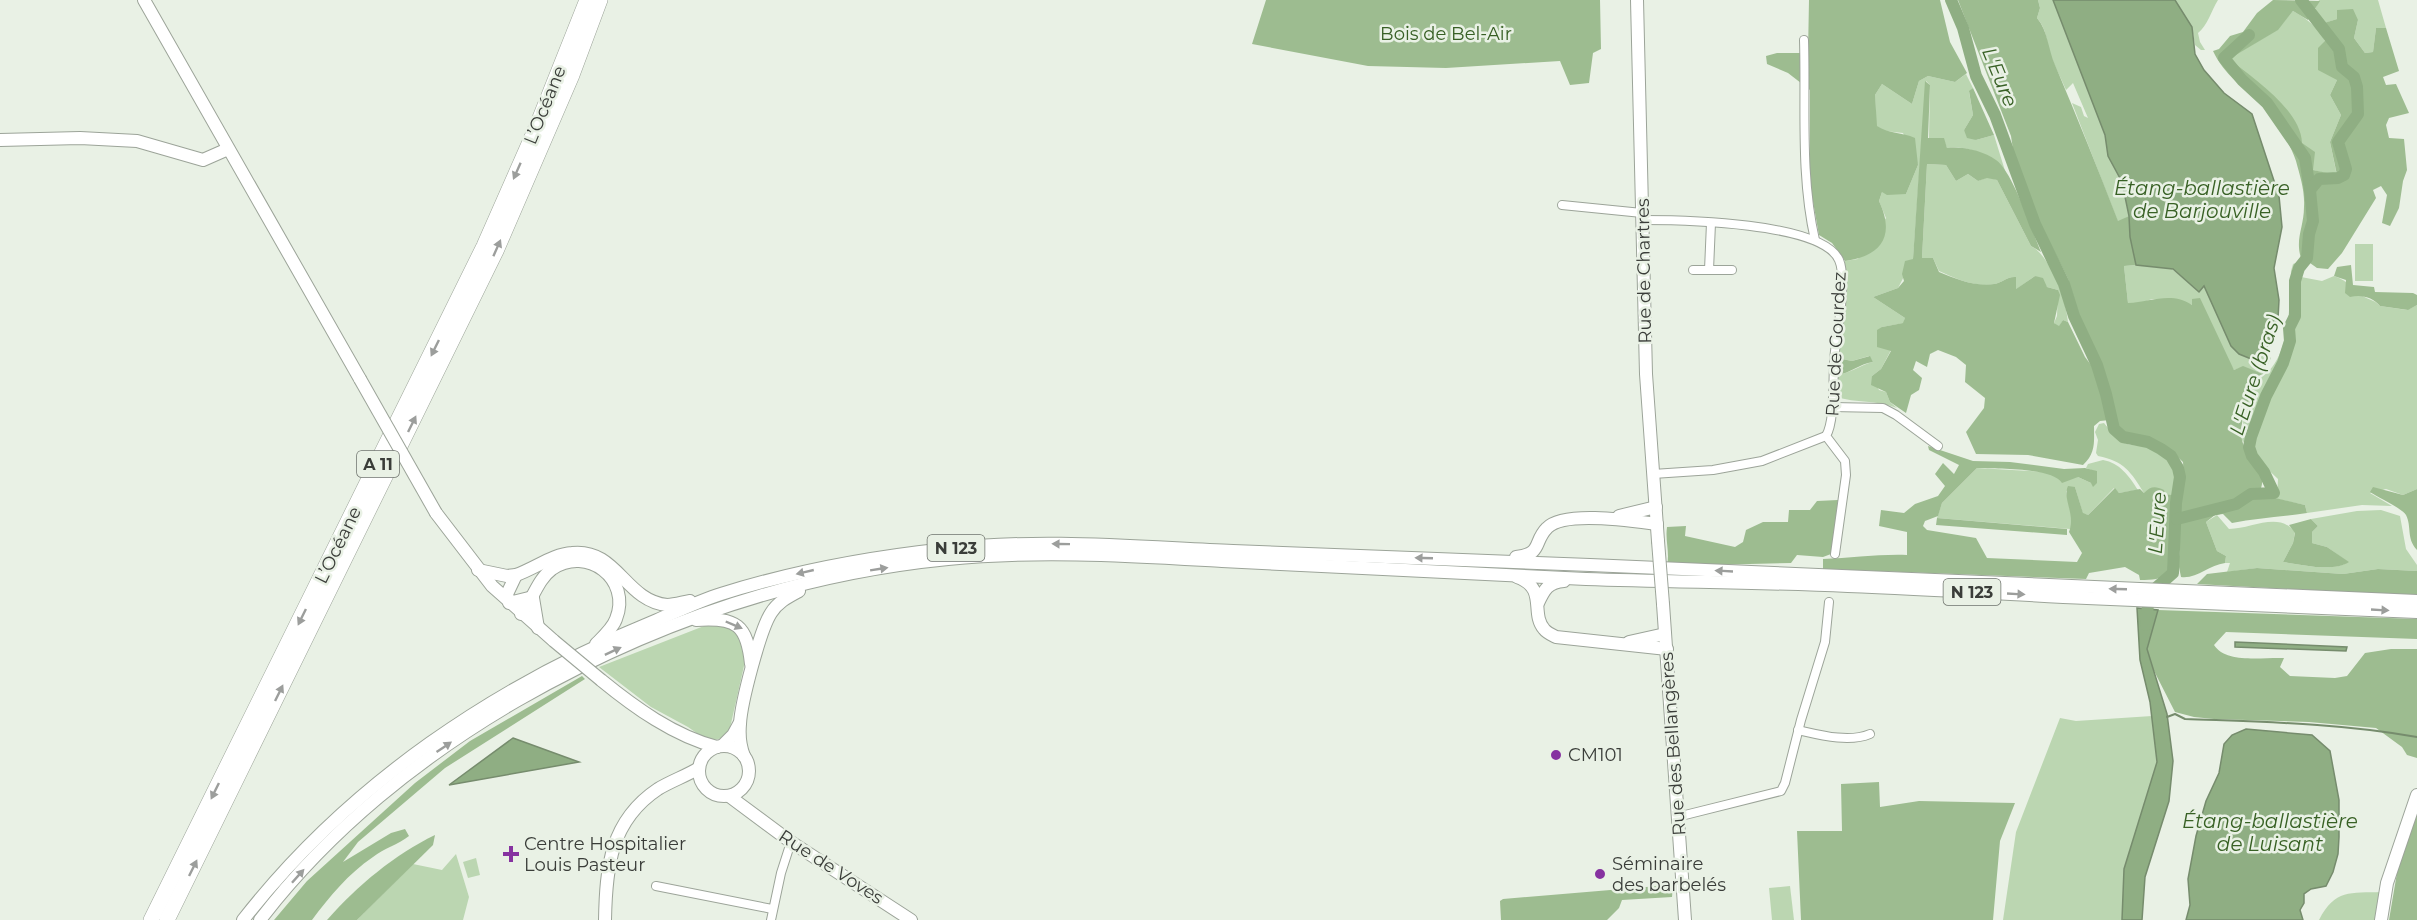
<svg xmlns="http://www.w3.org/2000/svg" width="2417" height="920" font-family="Montserrat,sans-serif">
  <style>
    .green { fill: #bbd6b1 }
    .forest { fill: #9dbc90 }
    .water { fill: #8fae83; stroke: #768c6d; stroke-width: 1.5 }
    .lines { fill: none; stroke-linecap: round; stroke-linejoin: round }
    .stream { stroke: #768c6d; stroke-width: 2 }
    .river { stroke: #8fae83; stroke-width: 12 }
    .street-casing { stroke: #9ca499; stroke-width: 10 }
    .secondary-casing { stroke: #9ca499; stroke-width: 14 }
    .primary-casing { stroke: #9ca499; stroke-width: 14 }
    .highway-casing { stroke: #9ca499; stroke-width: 16 }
    .street { stroke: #fff; stroke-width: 8 }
    .secondary { stroke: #fff; stroke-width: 12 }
    .primary { stroke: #fff; stroke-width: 12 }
    .highway { stroke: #fff; stroke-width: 15 }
    .secondary-bridge-casing { stroke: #9ca499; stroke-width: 14; stroke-linecap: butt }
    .secondary-bridge { stroke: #fff; stroke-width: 12 }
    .oneway { fill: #9c9e9c }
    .poi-dot { fill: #8632a0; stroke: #e9f1e5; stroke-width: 2 }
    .labels { text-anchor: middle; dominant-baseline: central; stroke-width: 5; stroke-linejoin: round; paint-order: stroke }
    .shield { fill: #e9f1e5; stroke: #6e736d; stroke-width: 1.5 }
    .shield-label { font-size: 16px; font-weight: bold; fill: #3a3d39 }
    .park-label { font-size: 18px; fill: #375f24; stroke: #e9f1e5 }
    .street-label { font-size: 18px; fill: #3a3d39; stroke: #e9f1e5 }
    .poi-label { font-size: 18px; fill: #3a3d39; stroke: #e9f1e5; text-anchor: start }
    .water-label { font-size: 20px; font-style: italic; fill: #386125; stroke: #e9f1e5 }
  </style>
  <rect width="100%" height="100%" fill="#e9f1e5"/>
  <g class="green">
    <path d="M2038,0H2053L2105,135L2108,156L2122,182L2129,216L2118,222L2072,103L2081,107L2084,116L2088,118L2073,83L2066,90C2061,78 2055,67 2050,54C2046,41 2047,29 2037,18L2040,8Z"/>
    <path d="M2175,0H2218C2211,11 2208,25 2198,33L2200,42L2205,50H2201L2195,45L2192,27Z"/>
    <polygon points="2319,0 2378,0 2386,28 2376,28 2373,52 2365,53 2354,38 2358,20 2337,19 2325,23 2314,12"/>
    <path d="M2293,11C2327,30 2328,45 2337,80L2330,95L2341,115L2330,142L2337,176L2313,170L2302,143L2228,59L2277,30Z"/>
    <path d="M1966,74L1973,88L1969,92L1973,115L1964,130L1976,140L1994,135L2006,174C1993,156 1970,145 1947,148L1943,138H1929L1930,85L1926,81L1913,259L1898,288L1873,297L1905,318L1904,323L1882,327L1891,350L1881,369L1872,376L1879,390L1886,392L1890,402L1897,408C1877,400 1856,403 1836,397L1837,375C1851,373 1860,365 1873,362L1869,356L1852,361L1837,358L1843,267L1845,261L1858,259L1886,218L1879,201L1882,192L1906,194L1918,165L1903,133L1885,131L1876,126L1875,95L1882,84L1912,104L1919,81L1928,76L1955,82Z"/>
    <path d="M1927,164L1946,165L1956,181L1968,174L1978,181L1988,177L1997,180L2031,246C2051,257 2066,299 2068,322L2063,320L2059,327L2054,323L2057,316L2058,290L2047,287L2035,276L2015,290L2016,277C2007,276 2002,283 1994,284C1975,288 1955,278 1939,271L1933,258H1922Z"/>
    <rect x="2355" y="244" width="18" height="37"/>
    <path d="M2298,262L2301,277L2322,281L2334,276C2348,281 2348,285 2358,293C2365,299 2374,299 2380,306L2407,310L2417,305V489L2403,495L2386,489L2370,493L2392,506L2362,505L2307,513L2305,505L2277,499L2278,479L2258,460L2242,440L2244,411L2256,381C2292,362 2289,306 2291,271L2293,264Z"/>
    <polygon points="2136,265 2172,269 2199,292 2204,286 2231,346 2251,359 2263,351 2271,358 2263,374 2243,367 2234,370 2193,305 2152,299 2141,303 2128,303 2124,266"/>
    <path d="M2104,423C2110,430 2116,438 2125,443C2133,447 2145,444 2153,447C2176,456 2177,475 2172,495L2144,493C2131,472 2124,461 2098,456L2096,453L2098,440L2095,432L2099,424Z"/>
    <path d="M2103,460C2120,463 2129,476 2138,490L2119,493L2114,488L2088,515L2083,514L2075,487L2066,491L2073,523L2070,529L1937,518L1942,503L1977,468L2047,472L2059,478L2078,477L2091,483L2097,472L2086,468L2088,464Z"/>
    <path d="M2381,510L2400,516L2406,549L2417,565V571L2378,569L2343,574L2257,568L2227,572L2230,563H2225L2226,556L2217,551L2206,522L2217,515L2229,529C2252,529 2278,511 2295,532L2293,543L2283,562C2301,564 2332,573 2348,562L2327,547L2312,543V532L2318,526L2311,519L2357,511Z"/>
    <polygon points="704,626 725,626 740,635 746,657 730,728 723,738 708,741 688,727 651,707 599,667"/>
    <polygon points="2152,716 2157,762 2146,808 2124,869 2122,920 2003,920 2016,832 2060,718 2076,721"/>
    <polygon points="456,854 469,897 463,920 357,920 413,864 442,870"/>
    <polygon points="476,858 480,875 468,878 463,862"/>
    <polygon points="1790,886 1794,920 1772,920 1769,888"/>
    <path d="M2382,892L2378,920H2319C2335,889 2350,893 2382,892Z"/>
  </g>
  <g class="forest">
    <polygon points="1266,0 1600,0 1601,49 1593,53 1589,83 1570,85 1560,61 1446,68 1368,66 1252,44"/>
    <path d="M1809,0H1940L1950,42L1967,73L1955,82L1928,76L1919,81L1912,104L1882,84L1875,95L1877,126C1889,134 1902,132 1915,138L1918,165L1906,194L1887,195L1882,192L1879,201C1895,235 1883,256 1845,261L1832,243L1819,235L1810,185V90L1788,73L1767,64L1766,56L1777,53H1808Z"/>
    <path d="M1958,0H2038L2040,8L2037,18C2048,31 2048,49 2055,65C2077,117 2098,169 2118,221L2129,216L2130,237L2136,265L2124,266L2128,303C2150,302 2172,291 2192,305V299L2200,298L2234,370L2243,366L2263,374L2256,377V381C2250,397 2238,422 2242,440C2246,459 2272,473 2258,494L2305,505L2307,513C2282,517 2257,518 2232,523L2223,514L2215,515L2206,522L2217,551L2226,556L2225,563C2209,565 2197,579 2181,577L2178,562L2180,551V512L2184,480L2183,462L2168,448L2154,440L2125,435L2118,428L2105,380L2087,340L2068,279L2030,203L2014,156L2011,136Z"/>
    <path d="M2273,0L2320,1L2308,20L2293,11L2278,30L2229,59C2253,78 2301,110 2302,143L2315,152L2313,170L2337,175L2330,142L2341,115L2330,95L2337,80L2318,70V48L2326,40L2318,31L2321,24L2337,19V10L2353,9L2358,20L2354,38L2365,53L2373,52L2376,28H2386L2399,71L2383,77L2386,85L2396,84L2409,113L2389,118L2386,125L2389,138L2404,139L2407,170L2403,181L2399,208L2390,226L2382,223L2387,195L2381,186L2373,190L2376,198L2342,253L2328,269L2317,268L2310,263V253L2302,261C2294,240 2304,228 2304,207C2305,191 2300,176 2296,161C2290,143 2275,120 2262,106C2244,87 2224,75 2213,51L2219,49L2230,36L2243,32L2257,13Z"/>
    <path d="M1925,81L1930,85L1928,138H1944L1947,148C1962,146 1984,151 1996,160C2013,172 2032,231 2041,252L2031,246L1997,180L1987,178L1978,181L1968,174L1956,181L1946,165L1927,164L1922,258H1933L1939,272C1956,279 1975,287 1994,284C2002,283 2007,276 2016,277V289L2035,276L2043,278L2047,287L2058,290L2060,295L2054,323L2059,326L2063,320L2068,322L2085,357L2097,373L2110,420L2100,421L2094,426C2094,442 2096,453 2083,465L2028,455L1976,454L1966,432L1984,408L1985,398L1965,382L1966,365L1956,357L1938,350L1930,354L1927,367L1916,361L1913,370L1922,378L1919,390L1911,395L1906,413L1890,402L1886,392L1871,385L1872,376L1881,369L1891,351L1877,347V330L1882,327L1903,323L1905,318L1873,297L1898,288L1904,281L1902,274L1905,261L1913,259Z"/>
    <polygon points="1973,88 1994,135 1976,140 1967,138 1964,130 1973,115 1969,91"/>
    <path d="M2351,265L2353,285L2374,287L2375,292L2413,293L2417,295V305L2408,310L2380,306C2373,297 2361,294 2350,297L2345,293L2346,280L2334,276L2337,267Z"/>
    <path d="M1870,356L1873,362C1859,364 1851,373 1837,375V358L1852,361Z"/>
    <path d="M1928,446L1973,461L2010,462L2064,469L2085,468L2097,471V483L2093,487L2091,483L2078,477L2062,483C2053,467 1995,469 1977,468L1942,503L1938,516L1925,521L1923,526L1927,530L1976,538L1987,558L2077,562L2082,553L2069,532C2076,514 2062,499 2068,486L2075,487L2083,513L2088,515L2115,488L2119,493L2140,489L2144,493C2151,486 2155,486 2164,490L2165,494L2172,495L2175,507L2171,571C2160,580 2153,580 2140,580L2139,575L2125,567L2089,573L2086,579L1823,569V559C1851,558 1879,554 1907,555V532L1879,526L1881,510L1904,513L1915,504L1938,496L1945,486L1935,474L1943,463L1954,474L1959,465L1929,450Z"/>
    <path d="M2373,487L2403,495L2417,489V550C2406,538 2412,527 2406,515C2403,509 2377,497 2370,492Z"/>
    <path d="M1838,500L1831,554L1823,557L1797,555L1791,563L1667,566C1670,552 1665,541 1667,527L1686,526L1685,536L1735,547L1743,542L1746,530L1763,522H1788L1789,510H1810L1817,501Z"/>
    <polygon points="1937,518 2067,529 2067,535 1936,525"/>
    <path d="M2311,519L2318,526L2312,532V543L2327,547L2349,562C2332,573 2301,564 2283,562L2293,543L2295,533L2289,525Z"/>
    <polygon points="2257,568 2343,574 2378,569 2417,571 2417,596 2197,584 2207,574"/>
    <path d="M2158,610L2417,619V639L2226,632L2214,645C2226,664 2263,657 2284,658L2280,667L2290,676L2335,678L2347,676L2365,653L2391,649H2417V758L2407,755L2402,747L2376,728L2309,722L2214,719L2194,717L2175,712L2151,665L2147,649Z"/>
    <path d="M582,676L585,679L445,768L358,842L343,862L391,833L405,829L409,836C398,845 384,848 373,857C348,874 330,896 312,920H274L307,881L415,783L470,741Z"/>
    <polygon points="1879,782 1880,807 1919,801 2015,803 2000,841 1993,920 1801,920 1797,831 1842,831 1841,784"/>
    <polygon points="2417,807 2417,920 2389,920 2397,873"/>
    <path d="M435,835L433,845L357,920H327C358,885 394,855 435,835Z"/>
    <polygon points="1670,885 1673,886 1672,897 1622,900 1619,908 1607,920 1501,920 1500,901 1503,899"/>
  </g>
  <g class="water">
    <polygon points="2053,0 2175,0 2192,27 2195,54 2204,70 2224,93 2252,114 2279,196 2282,227 2274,268 2279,300 2278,319 2271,338 2271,342 2263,351 2251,359 2239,354 2231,346 2204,286 2199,292 2173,269 2136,265 2130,237 2129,216 2122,182 2108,156 2105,135"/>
    <polygon points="2137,608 2158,610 2147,649 2167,714 2173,761 2169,801 2145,877 2142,920 2122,920 2124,869 2157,762 2150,702 2140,660"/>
    <polygon points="2235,642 2347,647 2346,651 2235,647"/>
    <polygon points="2246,729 2312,735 2330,751 2339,800 2339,837 2338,854 2333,872 2326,886 2311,889 2304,894 2304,903 2300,910 2303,920 2186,920 2190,905 2188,879 2196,836 2206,801 2219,773 2224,744 2232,735"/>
    <polygon points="513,738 579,762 449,785"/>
  </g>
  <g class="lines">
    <path class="stream" d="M2167,717L2175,714L2185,719C2263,722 2341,723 2417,737"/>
    <g class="river">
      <polyline points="1951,0 1963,28 1976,76 1995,115 2035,224 2064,284 2074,316 2097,365 2106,394 2114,429 2123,437 2148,442 2161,449 2171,456 2178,468 2180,477 2176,503 2173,573 2149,594 2146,625"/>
      <polyline points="2249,35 2224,58 2242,80 2267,103 2305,158 2310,190"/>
      <polyline points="2177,519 2236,504 2251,494 2274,493 2264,472 2252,456 2249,447 2251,437 2266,396 2283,363 2290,341 2289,328 2295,316 2295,281 2299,268 2307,258 2309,234 2313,221 2310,190 2319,179 2338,178 2344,175 2346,169 2338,142 2358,114 2357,87 2354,77 2342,67 2339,49 2301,0"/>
    </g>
    <defs>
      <g id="street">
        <path d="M1804,40C1806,106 1800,175 1815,240"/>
        <polyline points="1562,205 1642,213"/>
        <path d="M1642,220C1681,220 1822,222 1839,260C1847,278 1838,330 1835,351C1832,374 1836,419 1826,436L1845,461L1846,475L1835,554"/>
        <polyline points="1693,270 1709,270 1711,223"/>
        <polyline points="1709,270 1732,270"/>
        <polyline points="1832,407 1883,408 1896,415 1938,446"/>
        <polyline points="1653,474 1713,470 1762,461 1826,436"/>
        <path d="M1798,730C1820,735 1849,743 1870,734"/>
        <polyline points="1677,817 1781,791 1785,783 1801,720 1825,642 1829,602"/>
        <polyline points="656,886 772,909"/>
        <polyline points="771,920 781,873 791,842"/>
      </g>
      <g id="secondary">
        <polyline points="144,0 360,379"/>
        <polyline points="1637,0 1646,374 1658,541"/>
        <polyline points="0,140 80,138 137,141 203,160 228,149"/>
        <polyline points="436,513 492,586 554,641"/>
        <polyline points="1663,604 1685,920"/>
        <path d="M601,680C634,707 674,736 717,747"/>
        <circle cx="724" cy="771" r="25"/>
        <polyline points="729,796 791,842 911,920"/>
        <path d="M605,920C606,868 610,821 658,789C671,781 686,776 699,768"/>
        <polyline points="2381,920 2387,883 2417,795"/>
      </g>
      <g id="primary">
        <polyline points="1619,516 1656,507"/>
        <path d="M1516,557C1543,554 1533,542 1547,528C1564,510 1634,521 1657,524"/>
        <path d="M478,570L507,576L516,575C534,569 553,554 572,553C617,548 625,601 667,605C675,605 683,602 690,601"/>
        <polyline points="516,575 507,594 509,603 533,597"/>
        <path d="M1517,577C1548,588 1530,613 1544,629C1547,633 1552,635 1556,637L1667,649"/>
        <polyline points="533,598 538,628"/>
        <path d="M1538,603C1544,590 1548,582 1564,581"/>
        <path d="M521,614C533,600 537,580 552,569C587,545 632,579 616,619C613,628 603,637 596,644"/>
        <path d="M696,620C737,617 747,625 751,664"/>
        <polyline points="1629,642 1665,634"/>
        <polyline points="722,746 733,735 739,724"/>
        <path d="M744,756C740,746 739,735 740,724C741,703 760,630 771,613C778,602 788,597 799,591"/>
        <path d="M243,920C350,783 497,685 657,620C678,611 699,601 721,594C794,571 871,557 946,549C1041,538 1138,547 1233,551C1352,556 1471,560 1590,565C1865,577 2141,589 2417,601"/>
        <path d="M260,920C329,830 421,756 518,700C651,624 796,574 948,559C1039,550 1131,556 1222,561C1343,567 1464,574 1586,579C1673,582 1761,582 1848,586C1928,589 2007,594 2087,598C2197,603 2307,607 2417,612"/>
      </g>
      <g id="highway">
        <polyline points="151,920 484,246 536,128 587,0"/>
        <polyline points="167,920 496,251 572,75 600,0"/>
      </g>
    </defs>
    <use href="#street" class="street-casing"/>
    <use href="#secondary" class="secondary-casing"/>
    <use href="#primary" class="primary-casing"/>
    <use href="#highway" class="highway-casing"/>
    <use href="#street" class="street"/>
    <use href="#secondary" class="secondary"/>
    <use href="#primary" class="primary"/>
    <use href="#highway" class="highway"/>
    <defs>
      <g id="secondary-bridge">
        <polyline points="360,379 436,513"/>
        <polyline points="1658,541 1663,604"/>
        <polyline points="554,641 601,680"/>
      </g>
    </defs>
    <use href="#secondary-bridge" class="secondary-bridge-casing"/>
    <use href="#secondary-bridge" class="secondary-bridge"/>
  </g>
  <defs><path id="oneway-solid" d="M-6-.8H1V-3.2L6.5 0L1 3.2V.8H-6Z" transform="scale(1.5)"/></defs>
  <g class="oneway">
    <use href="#oneway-solid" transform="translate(517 171) rotate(114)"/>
    <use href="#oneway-solid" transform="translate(497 248) rotate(-66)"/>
    <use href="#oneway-solid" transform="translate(435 348) rotate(116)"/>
    <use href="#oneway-solid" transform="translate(412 424) rotate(-64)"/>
    <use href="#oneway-solid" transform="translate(1061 544) rotate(-179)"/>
    <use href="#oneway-solid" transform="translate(1424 558) rotate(-178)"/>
    <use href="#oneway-solid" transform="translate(879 569) rotate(-9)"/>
    <use href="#oneway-solid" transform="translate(1724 571) rotate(-177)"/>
    <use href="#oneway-solid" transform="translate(805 572) rotate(167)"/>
    <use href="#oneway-solid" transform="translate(2118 589) rotate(-178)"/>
    <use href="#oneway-solid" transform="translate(2016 594) rotate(3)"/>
    <use href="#oneway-solid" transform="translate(2380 610) rotate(3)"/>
    <use href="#oneway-solid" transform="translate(302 617) rotate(116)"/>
    <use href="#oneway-solid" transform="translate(734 625) rotate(23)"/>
    <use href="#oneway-solid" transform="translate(613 651) rotate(-25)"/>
    <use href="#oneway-solid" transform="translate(279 693) rotate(-64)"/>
    <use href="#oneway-solid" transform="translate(444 747) rotate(-34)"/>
    <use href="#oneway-solid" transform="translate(215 791) rotate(116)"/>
    <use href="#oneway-solid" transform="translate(193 868) rotate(-64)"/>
    <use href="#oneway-solid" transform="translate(298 876) rotate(-48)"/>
  </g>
  <g class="poi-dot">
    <circle cx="1556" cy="755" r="6"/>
    <path d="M508 845h6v6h6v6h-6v6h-6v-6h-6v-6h6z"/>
    <circle cx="1600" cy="874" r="6"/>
  </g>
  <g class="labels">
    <g class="shield">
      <rect x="357" y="451" width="42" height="26" rx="4.5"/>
      <rect x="927.5" y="535" width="57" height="26" rx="4.5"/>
      <rect x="1943.5" y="579" width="57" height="26" rx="4.5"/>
    </g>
    <g class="shield-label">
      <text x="378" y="464">A 11</text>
      <text x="956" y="548">N 123</text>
      <text x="1972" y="592">N 123</text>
    </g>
    <g class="park-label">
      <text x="1446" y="34">Bois de Bel-Air</text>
    </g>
    <g class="street-label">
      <text transform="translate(545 105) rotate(-68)">L’Océane</text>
      <text transform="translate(1644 271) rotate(-91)">Rue de Chartres</text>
      <text transform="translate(1836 344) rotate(-87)">Rue de Gourdez</text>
      <text transform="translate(338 545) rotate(-64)">L’Océane</text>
      <text transform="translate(1673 744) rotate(-94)">Rue des Bellangères</text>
      <text transform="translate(831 867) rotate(33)">Rue de Voves</text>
    </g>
    <g class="poi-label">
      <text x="1568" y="755">CM101</text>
      <text x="524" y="844">Centre Hospitalier<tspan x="524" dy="21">Louis Pasteur</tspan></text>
      <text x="1612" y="864">Séminaire<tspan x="1612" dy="21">des barbelés</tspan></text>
    </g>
    <g class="water-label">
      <text transform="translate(2000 77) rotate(68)">L'Eure</text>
      <text x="2202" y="188">Étang-ballastière<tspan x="2202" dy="23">de Barjouville</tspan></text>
      <text transform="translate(2255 375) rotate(-72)">L'Eure (bras)</text>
      <text transform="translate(2157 523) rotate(-86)">L'Eure</text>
      <text x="2270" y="821">Étang-ballastière<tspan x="2270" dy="23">de Luisant</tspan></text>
    </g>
  </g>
</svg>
